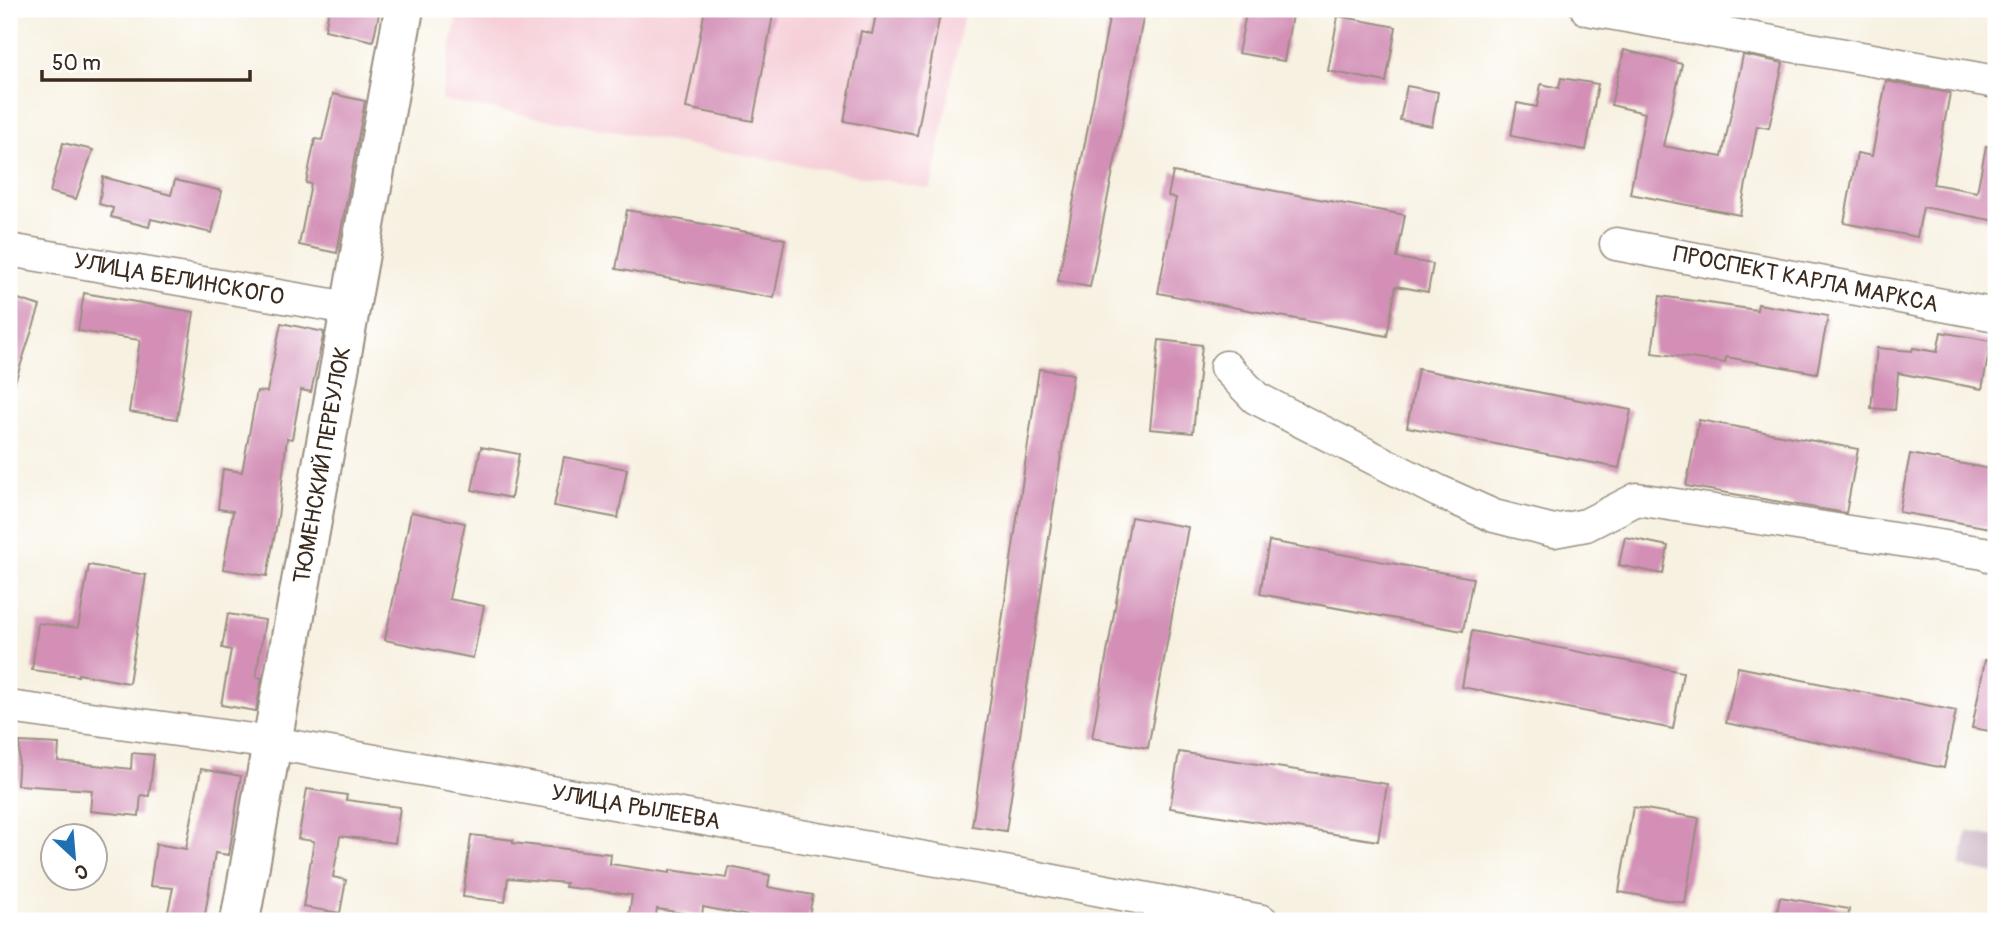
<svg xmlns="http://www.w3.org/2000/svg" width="2005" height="930" font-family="Pangolin,sans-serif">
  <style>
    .built { fill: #f6cfd8 }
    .industrial { fill: #d1bdca }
    .building { fill: #d38fb6 }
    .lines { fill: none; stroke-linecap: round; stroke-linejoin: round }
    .minor-casing { stroke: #998e80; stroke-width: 35 }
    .tertiary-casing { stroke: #998e80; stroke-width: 42 }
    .minor { stroke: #fff; stroke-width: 32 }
    .tertiary { stroke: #fff; stroke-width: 38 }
    .labels { text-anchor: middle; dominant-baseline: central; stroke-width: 7; stroke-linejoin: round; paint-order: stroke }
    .street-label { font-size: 23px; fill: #3b2a1e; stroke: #fff }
  </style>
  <rect width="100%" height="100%" fill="#fff"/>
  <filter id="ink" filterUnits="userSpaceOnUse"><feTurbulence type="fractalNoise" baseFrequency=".0143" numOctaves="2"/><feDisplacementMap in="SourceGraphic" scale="14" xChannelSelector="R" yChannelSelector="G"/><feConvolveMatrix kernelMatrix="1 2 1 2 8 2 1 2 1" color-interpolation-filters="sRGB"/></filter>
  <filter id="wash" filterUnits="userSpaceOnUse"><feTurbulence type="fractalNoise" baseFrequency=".00686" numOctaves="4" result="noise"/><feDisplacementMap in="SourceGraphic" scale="28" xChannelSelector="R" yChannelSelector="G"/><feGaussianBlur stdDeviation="1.57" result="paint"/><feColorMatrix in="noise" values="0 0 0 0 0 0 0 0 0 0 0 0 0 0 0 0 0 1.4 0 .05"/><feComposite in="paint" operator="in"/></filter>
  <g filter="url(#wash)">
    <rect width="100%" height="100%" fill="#f7f1e1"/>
    <polygon class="built" points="458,9 965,9 931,189 441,100"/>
    <polygon class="industrial" points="1967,831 1996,837 1996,874 1960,867"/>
    <g id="blocks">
      <g class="building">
        <polygon points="329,9 356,9 379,14 373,41 325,30"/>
        <polygon points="705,9 741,9 773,15 753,121 686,108"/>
        <polygon points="877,9 941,9 917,135 844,121 861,31 872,34"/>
        <polygon points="1111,9 1145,9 1090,287 1058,281"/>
        <polygon points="1247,9 1293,9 1284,61 1238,53"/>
        <polygon points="1338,16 1396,27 1386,82 1328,71"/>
        <polygon points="1624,50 1682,64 1663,146 1722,157 1743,55 1783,63 1769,128 1757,126 1740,215 1630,194 1645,113 1611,105"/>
        <polygon points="1561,78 1598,84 1586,150 1511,136 1517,103 1537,107 1541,84 1559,88"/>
        <polygon points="1886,81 1950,93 1933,184 1977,192 1986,146 1996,148 1996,221 1923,207 1917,237 1844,223 1857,153 1872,156"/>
        <polygon points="1407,86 1438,92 1432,126 1400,120"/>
        <polygon points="333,94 365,101 337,253 299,245 311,184 306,183 315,139 322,140"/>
        <polygon points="63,143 93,150 76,199 50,192"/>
        <polygon points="1173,172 1405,215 1397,258 1433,264 1428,292 1396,286 1387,336 1158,293 1176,198 1168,196"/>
        <polygon points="103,177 171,195 175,180 222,191 212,233 151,219 149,227 111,217 113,208 99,204"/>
        <polygon points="627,210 785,239 774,298 616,269"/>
        <polygon points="84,293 194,312 177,419 129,412 140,340 78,331"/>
        <polygon points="9,296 40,306 13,388 9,387"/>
        <polygon points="1660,296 1757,310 1758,304 1828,316 1817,373 1726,357 1725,363 1652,353"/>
        <polygon points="281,323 324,332 311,392 301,390 292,439 287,438 278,517 267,576 223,569 233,511 218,509 223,469 242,472 257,391 267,392"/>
        <polygon points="1941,332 1991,341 1982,389 1898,373 1895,410 1871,408 1877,348 1912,351 1913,348 1937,352"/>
        <polygon points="1159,340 1202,345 1193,433 1150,429"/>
        <polygon points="1039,369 1073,374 1006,831 972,826"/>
        <polygon points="1418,369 1631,410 1619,468 1407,427"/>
        <polygon points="1699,420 1858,449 1846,513 1686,486"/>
        <polygon points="481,447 519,454 511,498 472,490"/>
        <polygon points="1910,454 1996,470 1996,529 1899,512"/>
        <polygon points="564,457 627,469 618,518 554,506"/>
        <polygon points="411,512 465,523 449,599 484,606 473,658 385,640"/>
        <polygon points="1131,517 1188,527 1148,748 1092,738"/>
        <polygon points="1625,537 1668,546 1663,574 1619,565"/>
        <polygon points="1269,541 1473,578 1463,631 1260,594"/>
        <polygon points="89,565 146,575 129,683 78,674 78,676 32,670 38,623 78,628"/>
        <polygon points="228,614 265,620 256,677 262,678 256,711 221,705 231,650 222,648"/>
        <polygon points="1472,631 1683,672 1673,729 1462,687"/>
        <polygon points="1985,660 1996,662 1996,732 1972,728"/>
        <polygon points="1738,667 1956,711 1944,768 1726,723"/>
        <polygon points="20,742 59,744 58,761 131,769 132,753 154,755 149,796 141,795 139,816 90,811 92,790 17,785"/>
        <polygon points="1179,752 1387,784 1378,841 1170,808"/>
        <polygon points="201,769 241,776 229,855 215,853 204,921 166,921 173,888 150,886 156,844 186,849"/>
        <polygon points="307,789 347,795 346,800 400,807 395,843 340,836 333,877 346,880 340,913 303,907 314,841 298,839"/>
        <polygon points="1633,807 1699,818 1685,903 1619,892"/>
        <polygon points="471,835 513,840 513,843 611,854 610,864 670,873 670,870 727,878 729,867 770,875 768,887 813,895 808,921 773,921 703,907 702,916 657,909 655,921 628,921 632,895 565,887 566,883 532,880 508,878 505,902 463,897"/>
        <polygon points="1780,897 1849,909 1848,921 1775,921"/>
      </g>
    </g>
  </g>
  <g filter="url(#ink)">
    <use href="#blocks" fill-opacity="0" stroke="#998e80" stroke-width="2"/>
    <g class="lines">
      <defs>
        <g id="minor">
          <polyline points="1587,9 1996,82"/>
          <polyline points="1616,244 1996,315"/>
          <polyline points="9,250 349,308"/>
          <polyline points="1226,367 1256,398 1438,491 1494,516 1554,531 1586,525 1637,499 1984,553 1996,558"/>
          <polyline points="9,707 273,743 1033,877 1262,921"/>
        </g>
        <polyline id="tertiary" points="240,921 404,9"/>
      </defs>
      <use href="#minor" class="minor-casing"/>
      <use href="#tertiary" class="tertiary-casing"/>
      <use href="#minor" class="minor"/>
      <use href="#tertiary" class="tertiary"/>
    </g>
  </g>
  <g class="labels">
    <g class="street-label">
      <text transform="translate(179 279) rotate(10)">УЛИЦА БЕЛИНСКОГО</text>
      <text transform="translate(1806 279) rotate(11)">ПРОСПЕКТ КАРЛА МАРКСА</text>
      <text transform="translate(322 465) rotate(-80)">ТЮМЕНСКИЙ ПЕРЕУЛОК</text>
      <text transform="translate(636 807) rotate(10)">УЛИЦА РЫЛЕЕВА</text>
    </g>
  </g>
  <rect width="2005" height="930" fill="none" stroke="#fff" stroke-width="35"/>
  <g transform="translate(74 857) rotate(154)"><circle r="33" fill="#ffffff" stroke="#b1aaa5" stroke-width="2"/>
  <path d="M0-5L12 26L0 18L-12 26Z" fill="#1f6fb2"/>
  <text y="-10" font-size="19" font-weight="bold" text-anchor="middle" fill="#3b2a1e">С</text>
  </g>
  <path d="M42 70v10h208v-10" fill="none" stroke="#3b2a1e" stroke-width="3.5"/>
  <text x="52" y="70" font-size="21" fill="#3b2a1e" stroke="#ffffff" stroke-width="5" paint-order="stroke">50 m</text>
</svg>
